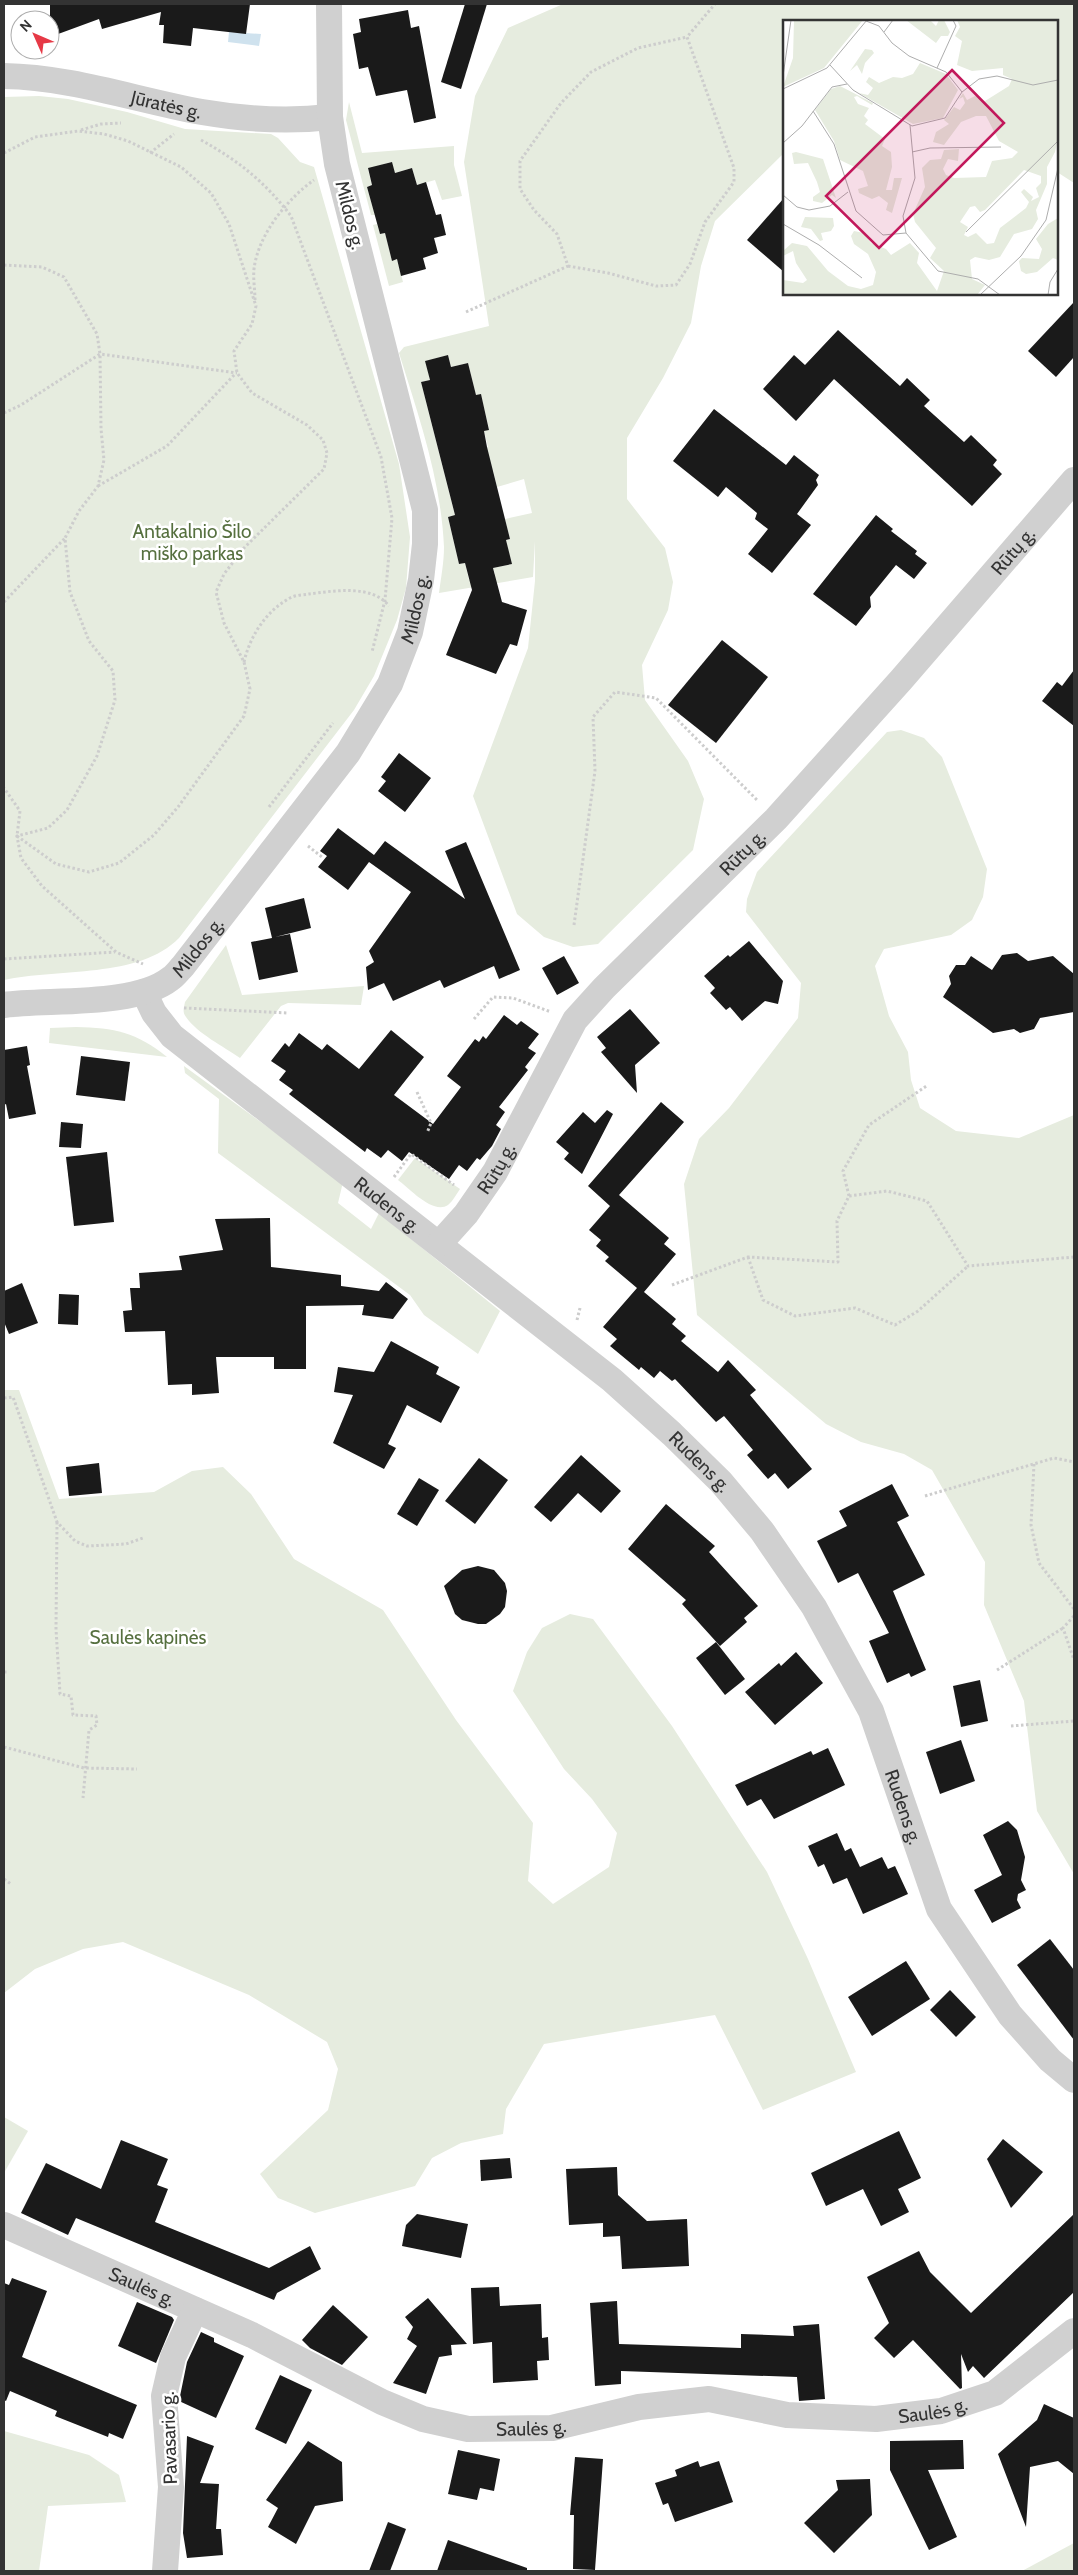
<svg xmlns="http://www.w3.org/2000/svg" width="1078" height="2575" font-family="Cabin,sans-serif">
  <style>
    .green { fill: #e6ecdf; fill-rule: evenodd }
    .water { fill: #cfe2ee }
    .building { fill: #1a1a1a }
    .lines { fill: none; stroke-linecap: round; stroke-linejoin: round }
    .path { stroke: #cdcdcd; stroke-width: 3; stroke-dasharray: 2.5 2.5; stroke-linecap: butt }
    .minor { stroke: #d0d0d0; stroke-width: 26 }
    .labels { text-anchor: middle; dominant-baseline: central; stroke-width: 5; stroke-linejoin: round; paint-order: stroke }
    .street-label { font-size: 19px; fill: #333; stroke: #fff }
    .park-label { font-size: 19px; fill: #56703f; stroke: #fff }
    .inset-road { fill: none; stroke: #adadad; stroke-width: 1 }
    .view { fill: #c2185b; fill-opacity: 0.15; stroke: #c2185b; stroke-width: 2.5 }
    .inset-edge { fill: none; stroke: #333; stroke-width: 2.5 }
  </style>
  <rect width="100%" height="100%" fill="#fff"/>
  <g class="green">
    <path d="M563,4H1074V183L1057,172V21H784V153L715,221L701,266L691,323L663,378L627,438V499L665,548L673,582L668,610L642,665L645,700L688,761L704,799L693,850L598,944L573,947L544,937L517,914L473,796L528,648L535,581V541L533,577L439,593C441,578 444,562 444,547C441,480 419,417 399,353L404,347L489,326L464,162L475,96L508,28ZM448,355L451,367L468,363L476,395H481L489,429L484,431L488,447L469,452L475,474L493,470L497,487L524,479L532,513L505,519L510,539L506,540L511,564L493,568L495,574L469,580L465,563L459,564L448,517L455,515L421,382L430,380L426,361Z"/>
    <path d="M39,96L68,99L127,112L185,129L271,134L278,138L300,162L314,167L399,464L410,537L406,588L397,620L374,676L354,710L179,938C139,979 58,968 4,980V97Z"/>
    <polygon points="349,102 362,153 454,146 454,165 462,196 442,200 435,180 417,185 412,168 395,173 391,162 368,169 372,185 367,187 375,215 371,215 346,120"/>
    <polygon points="377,224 380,234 385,233 392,260 397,259 403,282 389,286 373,225"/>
    <polygon points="901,730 924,738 942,757 987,869 983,897 972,920 951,935 884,949 875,966 889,1016 908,1052 911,1080 920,1108 956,1131 1019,1138 1074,1115 1074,1874 1037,1811 1024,1701 984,1605 985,1562 932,1470 904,1454 861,1442 826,1424 697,1315 684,1184 699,1139 729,1108 798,1018 801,983 746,912 747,899 757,872 887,732"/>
    <path d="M226,945L242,995L364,986L361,1005L288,1003L281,1006L240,1058C223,1046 198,1034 186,1017C182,1012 184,1008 185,1002Z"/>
    <path d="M76,1027C115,1028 136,1032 167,1057L49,1043L50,1028Z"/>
    <polygon points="184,1066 343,1182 338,1203 371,1229 379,1213 500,1311 478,1354 424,1315 410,1295 218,1153 219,1099 185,1073"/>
    <path d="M415,1158L460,1189C457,1193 453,1201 448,1205C433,1215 409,1188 398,1180Z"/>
    <polygon points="4,1390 19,1390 59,1499 154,1492 192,1471 223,1467 251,1494 294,1559 383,1610 456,1720 533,1823 528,1881 553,1904 609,1867 617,1833 592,1799 564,1769 513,1691 527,1652 542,1628 570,1614 593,1619 672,1726 767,1872 808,1959 856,2072 763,2110 715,2015 544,2044 506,2109 503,2134 461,2143 432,2158 415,2186 315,2213 278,2198 260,2174 328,2110 338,2069 327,2042 249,1995 123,1942 83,1949 35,1969 4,1993"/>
    <polygon points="4,2117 28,2131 4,2173"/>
    <polygon points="4,2431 89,2455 119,2475 126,2502 48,2506 39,2571 4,2571"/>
    <polygon points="1074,2543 1074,2571 1022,2571"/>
  </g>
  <polygon class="water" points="229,32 261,34 259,46 228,42"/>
  <g class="building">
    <polygon points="50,4 250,4 246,34 193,28 191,46 163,43 164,25 159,25 161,12 102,29 99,19 50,37"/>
    <polygon points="465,4 487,4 461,89 441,82"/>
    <polygon points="408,10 411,28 419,26 436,118 414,123 407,90 376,96 368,67 359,69 353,34 361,32 359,19"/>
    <polygon points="392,162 395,173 412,168 417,185 426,182 436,215 441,214 446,235 434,238 438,253 423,258 426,269 401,276 397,259 392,261 385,233 380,234 367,187 372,185 368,168"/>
    <polygon points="784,198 784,272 747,240"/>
    <polygon points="1074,302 1074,357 1056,377 1028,351"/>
    <polygon points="838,330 900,386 907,378 930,400 924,406 964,442 971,435 997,460 993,465 1002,474 972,506 834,379 796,421 763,389 794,355 805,365"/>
    <polygon points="448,355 451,367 468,363 476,395 481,394 489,430 484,431 487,447 510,539 506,540 512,564 493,568 502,602 527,610 517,646 510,644 496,674 446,655 472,590 465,563 459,564 448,517 455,515 421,382 430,380 425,361"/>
    <polygon points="714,409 786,465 794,455 819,475 816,480 818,485 797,514 811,525 772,573 748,554 768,529 755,519 757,513 726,487 718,497 673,461"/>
    <polygon points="876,515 893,529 891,531 917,551 915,554 927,563 914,579 896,565 870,597 871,607 856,626 813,594"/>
    <polygon points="722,640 768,677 716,743 668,705"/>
    <polygon points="1074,670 1074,726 1042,701 1057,682 1062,686"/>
    <polygon points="399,753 431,778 405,812 378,791 386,781 381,777"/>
    <polygon points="338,828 374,855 385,841 465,899 445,851 466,842 520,970 499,979 494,966 444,988 440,980 393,1001 384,983 368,990 366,967 374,962 369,951 411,892 369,862 348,890 318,867 327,856 320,851"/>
    <polygon points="304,898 311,928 275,937 290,934 298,972 259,980 251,942 272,938 265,908"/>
    <polygon points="749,941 783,981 778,1004 765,1001 742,1021 730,1007 726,1010 710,993 715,988 704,976 728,955 730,957"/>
    <polygon points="1017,953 1028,961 1053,956 1074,974 1074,1012 1040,1018 1034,1029 1020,1033 1014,1029 993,1033 943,997 951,984 949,976 956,965 965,965 971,956 992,970 1002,955"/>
    <polygon points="564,956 579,983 557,995 542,968"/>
    <polygon points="630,1009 660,1043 635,1065 637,1093 601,1052 606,1048 597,1037"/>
    <polygon points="504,1015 517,1025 521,1021 539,1034 528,1048 536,1053 525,1067 528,1070 499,1107 505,1112 496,1125 501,1129 492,1146 480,1160 477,1158 467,1171 459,1165 449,1179 409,1152 402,1161 388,1150 381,1158 367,1148 365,1152 289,1094 293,1090 279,1080 286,1071 271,1061 285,1043 289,1047 299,1033 322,1050 327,1044 359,1069 391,1030 424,1057 394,1095 433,1124 461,1087 447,1076 475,1039 479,1042 483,1036 486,1039"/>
    <polygon points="27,1046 30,1065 27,1066 36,1114 9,1119 6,1104 4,1105 4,1050"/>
    <polygon points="81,1056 130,1062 125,1101 76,1095"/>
    <polygon points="661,1102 684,1122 619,1195 669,1238 664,1244 676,1254 644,1292 676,1319 672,1324 686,1336 681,1341 718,1372 728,1360 756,1390 750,1395 812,1469 788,1489 775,1473 768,1479 747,1455 753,1450 724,1416 716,1422 675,1379 672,1381 660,1371 654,1378 641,1367 639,1370 610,1346 617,1339 603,1327 637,1288 605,1261 609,1257 596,1246 601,1240 589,1230 610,1206 588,1186"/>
    <polygon points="607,1110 613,1114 582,1174 564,1159 569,1153 556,1142 583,1112 595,1123"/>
    <polygon points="61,1122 83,1124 81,1148 59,1147"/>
    <polygon points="107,1152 114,1222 74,1226 66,1157"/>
    <polygon points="270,1218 271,1267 341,1275 341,1286 379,1291 386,1282 408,1299 393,1319 362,1315 364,1305 306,1306 306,1369 274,1369 274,1357 216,1357 219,1393 192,1395 192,1384 168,1385 165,1331 125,1332 123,1311 132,1310 130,1288 140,1288 139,1273 182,1270 179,1256 223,1250 215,1219"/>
    <polygon points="22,1283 38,1323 9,1334 4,1322 4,1291"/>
    <polygon points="59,1294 79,1295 78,1325 58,1324"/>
    <polygon points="391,1341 439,1367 436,1374 460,1387 441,1423 407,1405 388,1444 396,1448 384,1469 333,1443 353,1395 334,1392 338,1367 374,1372"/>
    <polygon points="581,1455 621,1491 601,1513 578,1493 551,1522 534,1507"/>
    <polygon points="479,1458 508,1480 475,1524 445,1501"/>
    <polygon points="99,1463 102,1493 69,1496 66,1467"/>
    <polygon points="419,1478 439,1490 417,1526 397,1514"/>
    <polygon points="892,1484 909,1516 897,1522 925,1575 893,1591 926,1670 911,1677 909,1673 887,1683 869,1641 889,1633 858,1573 838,1583 817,1541 847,1526 839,1511"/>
    <polygon points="666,1504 715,1546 709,1552 758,1606 744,1618 747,1622 720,1646 682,1604 686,1600 628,1549"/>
    <polygon points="478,1566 494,1570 505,1583 507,1591 505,1607 500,1614 486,1624 478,1624 462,1620 455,1614 444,1586 462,1570"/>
    <polygon points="716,1642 745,1679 725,1695 696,1658"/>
    <polygon points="796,1652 823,1683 775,1725 745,1692 779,1663 781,1666"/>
    <polygon points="980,1680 988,1721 961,1727 953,1686"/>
    <polygon points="961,1740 975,1781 940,1794 926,1752"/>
    <polygon points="828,1748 845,1785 774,1819 761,1799 747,1806 735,1785 811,1751 813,1755"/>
    <polygon points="1008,1821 1017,1830 1025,1857 1021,1880 1026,1890 1018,1894 1017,1900 1021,1908 992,1923 974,1890 1002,1875 983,1835"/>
    <polygon points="837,1833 845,1851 851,1848 860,1867 882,1857 888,1869 895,1866 908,1894 863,1914 847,1878 833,1884 824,1864 818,1867 808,1846"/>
    <polygon points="1050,1939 1074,1970 1074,2040 1017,1965"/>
    <polygon points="906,1961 930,1999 872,2036 848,1997"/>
    <polygon points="950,1990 976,2017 956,2037 930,2010"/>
    <polygon points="899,2131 921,2178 898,2189 909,2212 881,2226 863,2189 826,2206 811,2173"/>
    <polygon points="1003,2139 1043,2172 1011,2208 987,2159"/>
    <polygon points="121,2140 168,2159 157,2185 168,2189 155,2222 269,2268 310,2246 321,2269 277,2293 274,2300 76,2218 68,2235 21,2213 46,2163 101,2189"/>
    <polygon points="510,2158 512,2178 481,2181 480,2160"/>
    <polygon points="617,2167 618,2195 647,2221 687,2219 689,2266 622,2269 620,2236 603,2237 603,2223 569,2225 566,2169"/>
    <polygon points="417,2214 468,2224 461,2258 402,2246 406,2225"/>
    <polygon points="1074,2214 1074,2292 984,2378 973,2366 968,2372 961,2354 962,2388 960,2389 913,2340 894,2358 874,2338 889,2323 867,2277 919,2251 930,2272 971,2313"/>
    <polygon points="12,2278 47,2291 22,2357 137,2405 123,2439 109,2433 108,2437 55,2416 57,2411 10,2391 6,2401 4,2400 4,2283 9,2285"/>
    <polygon points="499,2287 500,2306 541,2304 542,2338 548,2337 549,2360 537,2361 538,2380 493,2383 492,2342 473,2344 471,2288"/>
    <polygon points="428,2298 467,2344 451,2345 452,2355 439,2357 426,2394 393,2383 417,2346 407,2339 413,2327 405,2317"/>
    <polygon points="617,2301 619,2344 741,2348 741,2334 794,2336 793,2326 819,2324 825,2399 799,2401 797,2377 621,2371 621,2384 595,2386 590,2303"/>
    <polygon points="137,2302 172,2317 174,2320 156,2363 118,2346"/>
    <polygon points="333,2305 368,2337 342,2365 310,2348 302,2340"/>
    <polygon points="201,2332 214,2338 214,2342 244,2356 216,2418 179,2401 187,2362"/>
    <polygon points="280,2375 312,2390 286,2444 255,2429"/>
    <polygon points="1044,2404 1074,2418 1074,2474 1058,2461 1030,2467 1026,2527 998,2454 1037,2420"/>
    <polygon points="187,2436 214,2446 200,2483 219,2484 216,2529 221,2529 223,2555 187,2558 183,2533"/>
    <polygon points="963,2440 964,2469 928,2470 957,2537 929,2550 890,2470 890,2441"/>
    <polygon points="308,2441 342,2462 343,2501 315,2506 296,2544 268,2527 278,2508 266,2500"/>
    <polygon points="458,2450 500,2459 494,2491 480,2488 477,2500 448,2494"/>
    <polygon points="575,2457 603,2459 595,2570 573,2569 574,2515 570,2515"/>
    <polygon points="698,2461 700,2467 719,2461 733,2502 675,2522 668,2503 663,2505 655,2483 677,2476 675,2470"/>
    <polygon points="870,2479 872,2515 834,2553 804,2523 838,2490 836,2480"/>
    <polygon points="388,2522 406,2529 390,2571 369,2571"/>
    <polygon points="448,2540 527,2568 527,2571 437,2571"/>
  </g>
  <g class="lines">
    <g class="path">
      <polyline points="81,130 101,124 121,123"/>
      <path d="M201,140C239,161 265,182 291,216L381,457L392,518L385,600L372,652"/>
      <polyline points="4,153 35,137 78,131 104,134 128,141 181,167 211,193 229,224 256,306 252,324 234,351 237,373 252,393 307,425 323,440 327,453 324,469 244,548 224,574 216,592 224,623 244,662 250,689 244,716 178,807 154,835 119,863 89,872 56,864 17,836 20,811 4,788"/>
      <polyline points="150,153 174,134"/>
      <polyline points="4,265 42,267 64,277 97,334 100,354 101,429 104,460 98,486 79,511 65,538 70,592 89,641 113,671 115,700 97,756 67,810 48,828 17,836 21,858 42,886 116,952 143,964"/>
      <polyline points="568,266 608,273 656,286 676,285 690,264 705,222 734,182 734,168 687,37 715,4"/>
      <path d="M255,300C255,290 253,279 254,269C258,235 287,199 314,180"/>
      <polyline points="466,312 568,266 557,234 534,210 520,189 520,161 561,103 591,72 638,48 687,37"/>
      <polyline points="4,413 21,405 100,354 237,373"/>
      <polyline points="98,486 167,446 236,373"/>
      <polyline points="4,602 65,538"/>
      <path d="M244,662C250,636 266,611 290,598C295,595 303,595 309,594C333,591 372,584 389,606"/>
      <polyline points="269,807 333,723"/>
      <polyline points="308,846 322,857"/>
      <polyline points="574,925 595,771 593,717 615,692 656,698 758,801"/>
      <polyline points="4,959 115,952"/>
      <polyline points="184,1008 288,1013"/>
      <polyline points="474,1019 493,997 513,998 551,1012"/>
      <polyline points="417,1092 431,1123 427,1133"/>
      <polyline points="394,1177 411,1154 454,1185"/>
      <polyline points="849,1196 843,1171 869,1125 928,1085"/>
      <polyline points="748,1257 763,1300 795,1316 855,1308 895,1325 918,1311 968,1266"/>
      <polyline points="672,1285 748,1257 838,1262 837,1221 849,1196 887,1191 927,1201 968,1266 1074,1257"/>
      <polyline points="577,1320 580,1308"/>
      <polyline points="4,1398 13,1397 57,1522 75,1541 87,1546 126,1544 143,1538"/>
      <polyline points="1034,1464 1031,1525 1039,1563 1074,1609"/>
      <polyline points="925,1496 1054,1458 1074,1462"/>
      <polyline points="57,1522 56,1629 60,1694 71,1696 73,1715 96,1716 97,1725 89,1730 83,1798"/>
      <polyline points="1074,1616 1063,1628 1074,1660"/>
      <polyline points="997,1670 1063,1628"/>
      <polyline points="4,1672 7,1672"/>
      <polyline points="1011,1726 1074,1721"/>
      <polyline points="4,1747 84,1768 137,1769"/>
      <polyline points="4,1879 11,1884"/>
    </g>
    <g class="minor">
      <path id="s1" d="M4,76C71,77 136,100 202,112C243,119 288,122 330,117"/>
      <path id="s2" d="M144,992L154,1013L172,1036L612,1380L672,1434L721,1482L762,1531L814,1607L871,1711L939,1909L1010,2015L1050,2060L1074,2080"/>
      <path id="s3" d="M4,1005C48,999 134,1007 170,979C175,976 179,970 183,966L348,753L390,684L410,632L421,580L425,544V510L337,164L330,117L329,4"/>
      <path id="s4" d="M439,1244L466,1214L495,1172L575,1020L604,988L776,819L901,680L1074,480"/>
      <path id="s5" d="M4,2225L252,2335L382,2402L423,2419L468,2429L552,2428L639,2407L709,2399L787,2415L876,2419L941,2411L995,2393L1074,2331"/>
      <polyline points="165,2571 171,2487 164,2396 173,2357 195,2310"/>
    </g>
  </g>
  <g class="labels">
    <g class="street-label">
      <text stroke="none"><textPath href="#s1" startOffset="165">Jūratės g.</textPath></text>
      <text transform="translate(350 215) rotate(76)">Mildos g.</text>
      <text stroke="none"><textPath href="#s4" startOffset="905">Rūtų g.</textPath></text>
      <text stroke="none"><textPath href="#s3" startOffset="618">Mildos g.</textPath></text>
      <text stroke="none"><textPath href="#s4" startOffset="500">Rūtų g.</textPath></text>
      <text stroke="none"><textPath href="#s3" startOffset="212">Mildos g.</textPath></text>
      <text stroke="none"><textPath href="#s4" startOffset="95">Rūtų g.</textPath></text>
      <text stroke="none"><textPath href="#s2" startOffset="326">Rudens g.</textPath></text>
      <text stroke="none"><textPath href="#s2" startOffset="731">Rudens g.</textPath></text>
      <text stroke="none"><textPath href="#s2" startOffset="1136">Rudens g.</textPath></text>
      <text stroke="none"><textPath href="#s5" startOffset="151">Saulės g.</textPath></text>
      <text stroke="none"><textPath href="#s5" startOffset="978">Saulės g.</textPath></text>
      <text stroke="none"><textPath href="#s5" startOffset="571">Saulės g.</textPath></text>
      <text transform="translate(169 2438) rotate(-92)">Pavasario g.</text>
    </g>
    <g class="park-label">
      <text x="192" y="531">Antakalnio Šilo<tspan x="192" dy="22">miško parkas</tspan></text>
      <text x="148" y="1637">Saulės kapinės</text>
    </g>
  </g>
  <g transform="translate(783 20)">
    <rect width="275" height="275" fill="#fff"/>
    <path d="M11,0H80L41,48L0,67L10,38ZM123,0H147L153,6L156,0H161L167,12L165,16H158L153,23ZM174,0H275V118L272,132L264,147V164L253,190L255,199L249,209L231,214L217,237L206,240L192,237L187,240L189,259L202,265L194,275L0,274V260L20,263L24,260L13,243L10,231L0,236V231L9,223L24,226L45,251L65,266L78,269L90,265L93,252L85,234L71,224L68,216L71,211L81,213L88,223L103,229L108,235L127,223L136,233L134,243L154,271L161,251L147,238L153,228L132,202L130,194L142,167L139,148L147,140L158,139L161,130L176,129L175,141L165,139L160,149L163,155L171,158L203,157L209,141L229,138L235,132L216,121L203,96H193L178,102L161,125L150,122L153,112L166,104L161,100L171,87L177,90L182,83L180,77L176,79L180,73L184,80L192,76L202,81L226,66L229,59L220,55V48L189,51L174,45L179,21L172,16L177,7ZM241,150L258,156V163L253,168L256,177L248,181L250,177L241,169L238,172L246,182L243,188L217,208L211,223L204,224L193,213L185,217L181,215L185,207L177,202L187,187L192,186L197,192L202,190ZM82,29L89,30L91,33L82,43L79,54L74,45L67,51ZM137,43L163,54L175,70L160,98L130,104L76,73L85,75L88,71L90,68L83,62L86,57L96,63L110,57L119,58L130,54ZM57,66L90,83L89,85L74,76L71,77L75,84L86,88L81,96L85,100L82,104L102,119L99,126L108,132L109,147L103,170H109L111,158H119L109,193L103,190L105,183L96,176L89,179L76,173L75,169L85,166L80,151L57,140L51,121L32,90L48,69ZM13,132L40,139L53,178L49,175L39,183L30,181V177L37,172L34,162L25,143L11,144L9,133ZM22,197L50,198L51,206L48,211L38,213L40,220L37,221L28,209L18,207ZM275,198V240L270,238L254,252L243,254L238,251L236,241L239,238L256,239L259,229L253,219L265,204Z" fill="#e6ecdf" fill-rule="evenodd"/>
    <path class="inset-road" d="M83,1L96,6L109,23L126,36L163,52L179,72M101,12L110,0M47,45L70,70L129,106L162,98L179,72L196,59L214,56L250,65L275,60M154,48L173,6L170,0M0,56L8,0M0,69L44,48L84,0M30,91L51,124L73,191L100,215L123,213M127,105L132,158L120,196L123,213L155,251L195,259L217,275M0,123L19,106L49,67L64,64M129,132L147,128L218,127M0,175L14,187L26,190L47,186L65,172M0,204L36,225L79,258M183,212L275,121M197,275L238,236L263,200L275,148M265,275L267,262L275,249"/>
    <path class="view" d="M169,50L221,103L96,228L43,176Z"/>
    <rect width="275" height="275" class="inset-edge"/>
  </g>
  <rect width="1078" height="2575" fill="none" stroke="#333333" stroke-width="10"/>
  <g transform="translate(35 35) rotate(315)"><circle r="24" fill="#ffffff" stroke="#adadad"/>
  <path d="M0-4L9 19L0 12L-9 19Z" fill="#e63946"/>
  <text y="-8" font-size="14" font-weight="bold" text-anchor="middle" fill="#333333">N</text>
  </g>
</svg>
